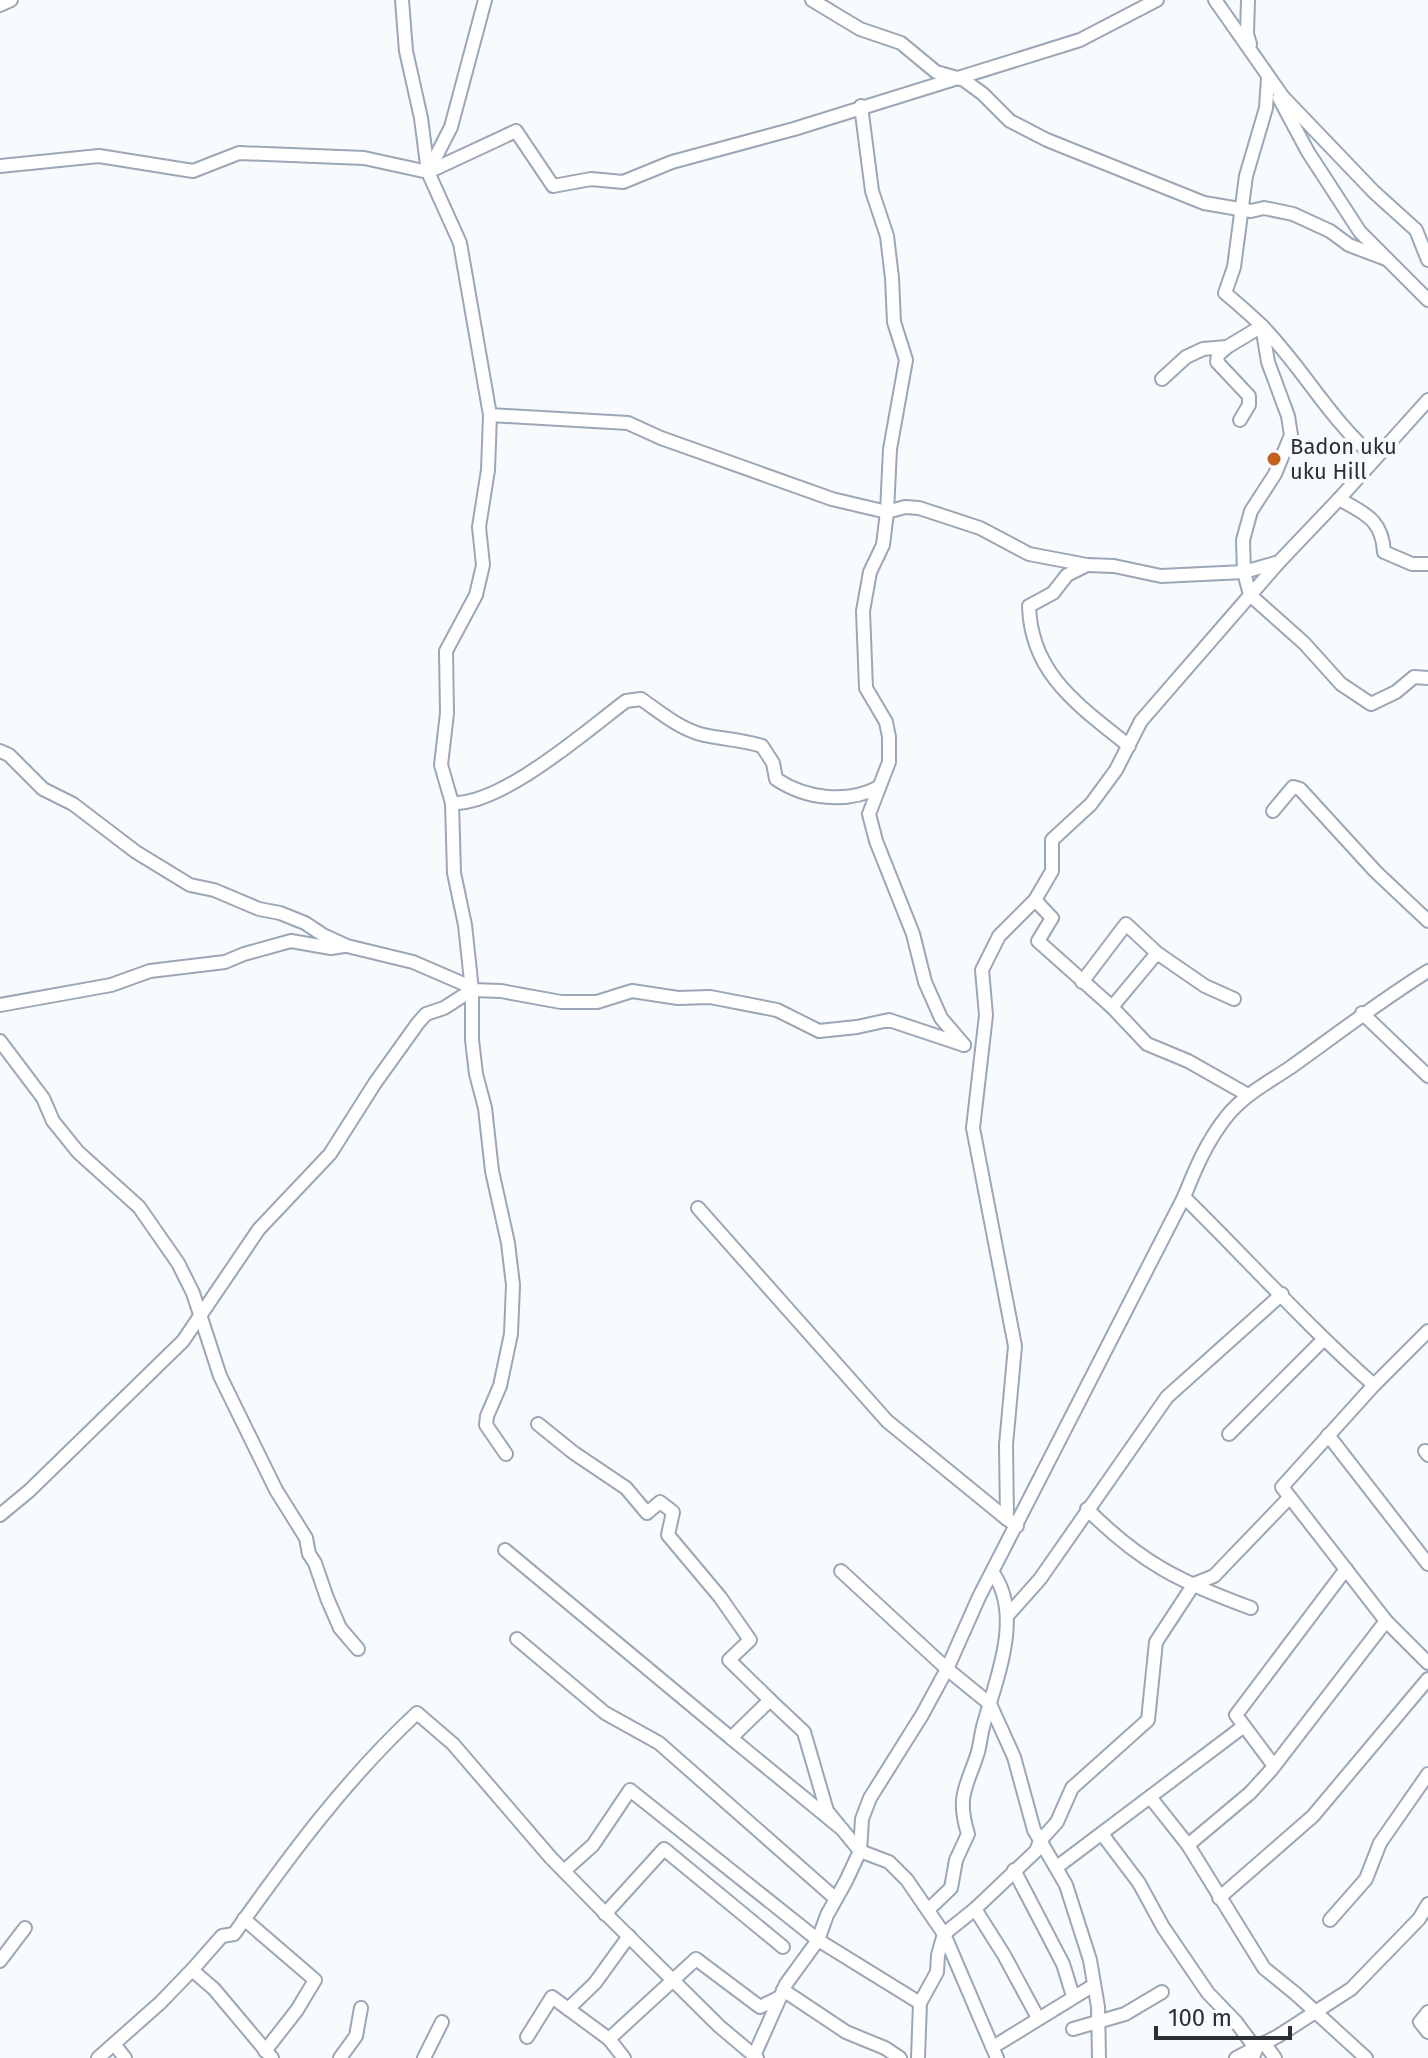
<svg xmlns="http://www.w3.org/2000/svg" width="1428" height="2058" font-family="'Fira Sans',sans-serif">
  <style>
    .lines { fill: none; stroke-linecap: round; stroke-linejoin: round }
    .minor-casing { stroke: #9ba6b7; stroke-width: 16 }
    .minor { stroke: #fff; stroke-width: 12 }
    .poi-dot { fill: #c1601f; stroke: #f8fbfe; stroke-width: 3 }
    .labels { text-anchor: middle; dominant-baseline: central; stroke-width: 8; stroke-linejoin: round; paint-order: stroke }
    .poi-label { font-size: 22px; fill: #2b2f36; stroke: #f8fbfe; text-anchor: start }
  </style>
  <rect width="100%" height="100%" fill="#f8fbfe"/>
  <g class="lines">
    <defs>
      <g id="minor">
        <polyline points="402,0 406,51 421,118 428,172 460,243 490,415 488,470 479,527 483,565 476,595 446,651 447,713 441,765 452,803 454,873 465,925 472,990 472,1040 476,1074 485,1108 492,1171 508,1243 513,1285 511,1334 500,1386 487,1416 486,1425 506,1454"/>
        <polyline points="812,0 860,29 901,43 936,72 964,80 983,94 1010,121 1047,140 1204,203 1251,211 1264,208 1293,214 1330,231 1349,245 1386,259"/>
        <polyline points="1215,0 1283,97 1374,192 1416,230 1428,260"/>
        <polyline points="1248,0 1247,34 1250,44"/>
        <polyline points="0,5 11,0"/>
        <path d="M1268,78L1266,108L1246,176L1234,267L1225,293C1238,304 1251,315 1262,326C1303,368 1330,420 1375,458"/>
        <polyline points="1279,98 1308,152 1360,232 1428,300"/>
        <polyline points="861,106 872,191 887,236 892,278 894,322 906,360 890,449 887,512 883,545 870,572 863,611 866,688 886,722 889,737 889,762 869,814 876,841 913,934 925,982 941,1018 964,1045"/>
        <polyline points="0,166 99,156 193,171 239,153 364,158 428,172 516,131 553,186 591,179 623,182 672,162 794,129 1080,40 1157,0"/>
        <polyline points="428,172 451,127 485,0"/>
        <polyline points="1227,347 1218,355 1217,362 1249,396 1249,405 1240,420"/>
        <polyline points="1162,379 1186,357 1203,349 1227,347 1262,326 1268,362 1288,416 1291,435 1275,474 1251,511 1243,540 1244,572 1250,595 1304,643 1341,684 1371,704 1396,692 1414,677 1428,678"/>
        <polyline points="490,415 628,423 661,438 832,499 887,512 905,507 919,508 980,528 1029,554 1087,565 1114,566 1161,576 1244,572 1279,562 1339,499 1428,400"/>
        <path d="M1339,499C1365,514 1382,519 1384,552L1412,564H1428"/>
        <path d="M1087,565L1067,575L1053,593L1029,606C1031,675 1080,706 1129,746"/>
        <polyline points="0,751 9,755 43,789 73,804 136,852 190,885 214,890 259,909 280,913 305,923 323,935 347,946 413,962 464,984 472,990 501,991 561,1002 597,1002 632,991 678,998 710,997 777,1010 819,1031 857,1027 889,1020 964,1045"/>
        <path d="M452,803C501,806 587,730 626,701L641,699C660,712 681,730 704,735C723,739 743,740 762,746L773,763L776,779C806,799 847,804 879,787"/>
        <polyline points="1273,811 1293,787 1300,789 1376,872 1428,921"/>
        <polyline points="1035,900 1052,918 1038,941 1112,1007 1147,1044 1188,1061 1248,1095"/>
        <polyline points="1082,982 1126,924 1157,953"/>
        <polyline points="0,1005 111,985 150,971 225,962 244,954 291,941 331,948 344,946"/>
        <polyline points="1112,1007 1157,953 1205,986 1234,999"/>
        <polyline points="1362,1013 1428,1076"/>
        <polyline points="0,1041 43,1098 53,1121 78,1152 139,1207 178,1263 193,1293 220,1376 276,1490 306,1538 309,1554 315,1563 327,1598 340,1628 358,1649"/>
        <path d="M1184,1197C1248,1260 1307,1326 1374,1385"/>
        <polyline points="698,1208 887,1421 1007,1519"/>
        <polyline points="1428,1331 1374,1385 1282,1487 1386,1621 1428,1663"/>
        <polyline points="538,1424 574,1453 626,1488 647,1513 660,1502 673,1512 668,1535 720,1597 750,1640 729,1660 770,1700"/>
        <polyline points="1229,1434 1323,1340"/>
        <polyline points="1328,1435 1428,1564"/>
        <polyline points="1425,1451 1428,1455"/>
        <path d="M1087,1509C1141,1563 1180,1582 1251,1608"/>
        <polyline points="0,1515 29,1491 183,1341 259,1229 330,1154 375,1083 418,1023 426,1014 444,1008 472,990"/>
        <polyline points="1017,1526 1007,1519 1006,1445 1015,1346 973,1128 986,1015 982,970 999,936 1035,900 1052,871 1052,840 1091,804 1116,770 1141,721 1279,562"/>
        <polyline points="505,1550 731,1738"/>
        <polyline points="841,1571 947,1669 990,1704 1014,1757 1034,1830 1066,1885 1090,1960 1098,2007 1099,2058"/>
        <polyline points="1007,1616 1040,1579 1167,1397 1282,1294"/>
        <polyline points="517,1639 605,1713 659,1743 836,1899"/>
        <polyline points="1274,1766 1236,1715 1346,1569"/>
        <polyline points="1150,1797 1188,1845 1264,1968 1296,1994 1366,2058"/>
        <polyline points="842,1829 731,1738 770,1700 804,1732 827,1811 860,1851 889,1862 907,1880 944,1934 997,2058"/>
        <polyline points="1102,1834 1139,1883 1163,1927 1208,1993 1236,2022 1256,2049 1253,2058"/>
        <polyline points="1188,1845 1250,1793 1271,1770 1386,1621"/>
        <polyline points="1057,1867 1244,1726"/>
        <polyline points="1014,1870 1063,1964 1073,1996"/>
        <polyline points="564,1871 593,1845 630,1790 818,1940 920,2003"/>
        <polyline points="1219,1898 1313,1816 1428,1679"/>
        <polyline points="975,1909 1004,1955 1038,2018"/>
        <path d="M928,1910L951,1888L956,1860L968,1834C956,1795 967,1787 978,1752C980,1744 981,1735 983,1727C995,1681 1024,1617 993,1573"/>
        <polyline points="605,1914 664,1849 783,1947"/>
        <polyline points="244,1919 315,1980 297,2010 265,2051"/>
        <polyline points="1330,1920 1366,1879 1380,1843 1428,1774"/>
        <polyline points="0,1961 25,1928"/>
        <path d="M192,1970L222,1936L234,1934C290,1855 346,1779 417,1713L453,1744L551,1858L601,1909L719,2026L757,2058"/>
        <polyline points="783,1990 846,2032 885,2048 900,2058"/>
        <polyline points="568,2009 595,1983 629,1936"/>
        <polyline points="1428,2012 1420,2022 1428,2032"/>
        <polyline points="1073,2029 1125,2014 1162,1992"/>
        <polyline points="527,2037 552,1997 609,2039"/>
        <polyline points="1264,2043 1275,2058"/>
        <polyline points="114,2044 125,2058"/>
        <polyline points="993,2047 1094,1985"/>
        <polyline points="98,2058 160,2003 192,1970 214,1989 272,2058"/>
        <polyline points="340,2058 356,2036 361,2008"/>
        <polyline points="424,2058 442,2022"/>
        <polyline points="624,2058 609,2039 696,1959 760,2007 780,1997"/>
        <path d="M753,2058L786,1984L818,1940L827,1915L846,1881L860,1851L862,1819L870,1798L922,1715L947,1669L979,1597L1184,1197C1196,1167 1207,1141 1227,1116C1245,1094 1269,1082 1291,1067C1337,1034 1380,1001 1428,971"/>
        <polyline points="918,2058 920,2003 937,1972 938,1955 944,1934 975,1909 1036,1851 1040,1841 1057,1822 1072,1788 1148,1720 1156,1642 1194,1584 1214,1576 1289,1498"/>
        <polyline points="1236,2058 1278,2036 1351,1989 1419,1919 1428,1904"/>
      </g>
    </defs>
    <use href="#minor" class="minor-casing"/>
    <use href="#minor" class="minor"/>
  </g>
  <circle class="poi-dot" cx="1274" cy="459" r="8"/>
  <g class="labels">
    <g class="poi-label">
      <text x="1290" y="446">Badon uku<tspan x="1290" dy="25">uku Hill</tspan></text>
    </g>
  </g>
  <path d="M1156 2026v12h134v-12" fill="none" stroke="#2b2f36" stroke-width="4"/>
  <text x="1168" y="2026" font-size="24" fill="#2b2f36" stroke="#f8fbfe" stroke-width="6" paint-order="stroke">100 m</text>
</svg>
